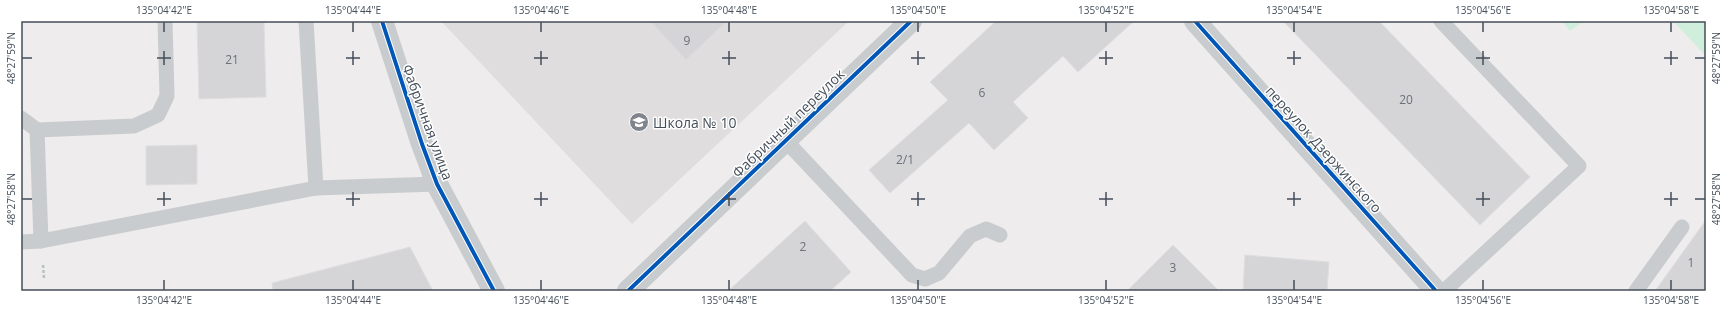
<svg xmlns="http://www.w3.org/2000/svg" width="1727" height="312" font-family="'Open Sans',sans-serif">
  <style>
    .education { fill: #e0ddde }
    .green { fill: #d0eedc }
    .building { fill: #d5d4d7; stroke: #dfdedf }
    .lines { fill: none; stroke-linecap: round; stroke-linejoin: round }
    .path { stroke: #b5c2be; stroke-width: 2.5; stroke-dasharray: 3 2; stroke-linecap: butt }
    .service { stroke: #c9ccce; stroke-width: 15 }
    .minor { stroke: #c9ccce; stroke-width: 22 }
    .cycleway-casing { stroke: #fff; stroke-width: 6 }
    .cycleway { stroke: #0057b8; stroke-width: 4 }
    .ticks { fill: none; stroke: #444e59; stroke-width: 1.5 }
    .labels { text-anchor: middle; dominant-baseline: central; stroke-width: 3; stroke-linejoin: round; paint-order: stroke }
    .number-label { font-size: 12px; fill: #6a717a }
    .street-label { font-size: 14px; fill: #444e59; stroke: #fff }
    .poi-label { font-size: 14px; fill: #444e59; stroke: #fff; text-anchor: start }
    .neatline { fill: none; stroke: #444e59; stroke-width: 1.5 }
    .ticks-label { font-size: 10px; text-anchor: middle; fill: #444e59 }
  </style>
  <rect width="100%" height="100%" fill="#eeecec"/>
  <polygon class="education" points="441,21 849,21 632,224"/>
  <g class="green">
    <polygon points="1562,21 1584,21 1570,31"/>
    <polygon points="1673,21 1706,21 1706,56"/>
  </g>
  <g class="building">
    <polygon points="197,21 264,21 266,97 199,99"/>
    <polygon points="650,21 727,21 686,60"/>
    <polygon points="996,21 1134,21 1078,72 1063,56 1013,102 1028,118 994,150 969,123 890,193 869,170 948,100 930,82"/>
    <polygon points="1283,21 1379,21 1530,177 1480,225"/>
    <polygon points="197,145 197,184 146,185 146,146"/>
    <polygon points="1706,220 1706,291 1655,291"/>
    <polygon points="805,221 851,272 830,291 728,291"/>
    <polygon points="1173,245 1219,291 1127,291"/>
    <polygon points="410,247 433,291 273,291 272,283"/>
    <polygon points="1245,255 1329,262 1327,291 1243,291"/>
  </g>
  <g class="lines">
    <polyline class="path" points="43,265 44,278"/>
    <g class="service">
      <polyline points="306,21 316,188"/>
      <polyline points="1441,21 1579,166 1444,291"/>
      <polyline points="21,118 37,130 41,241"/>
      <polyline points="37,130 134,126 158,115 167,96 165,21"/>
      <polyline points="786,141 912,275 925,279 939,273 970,236 986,229 1000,235"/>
      <polyline points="21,242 41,241 316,188 437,184"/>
      <polyline points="1636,291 1682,227"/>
    </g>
    <g class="minor">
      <polyline points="382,21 422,144 437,184 494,291"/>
      <polyline points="1195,21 1436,291"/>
      <polyline points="628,291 911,21"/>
    </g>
    <defs>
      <g id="cycleway">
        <polyline points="382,21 422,144 437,184 494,291"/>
        <polyline points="1195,21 1436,291"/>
        <polyline points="628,291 911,21"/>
      </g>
    </defs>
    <use href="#cycleway" class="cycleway-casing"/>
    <use href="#cycleway" class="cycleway"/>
  </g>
  <path class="ticks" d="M164,22V32M353,22V32M541,22V32M729,22V32M918,22V32M1106,22V32M1294,22V32M1483,22V32M1671,22V32M164,51V65M353,51V65M541,51V65M729,51V65M918,51V65M1106,51V65M1294,51V65M1483,51V65M1671,51V65M22,58H32M157,58H171M346,58H360M534,58H548M722,58H736M911,58H925M1099,58H1113M1287,58H1301M1476,58H1490M1664,58H1678M1695,58H1705M164,192V206M353,192V206M541,192V206M729,192V206M918,192V206M1106,192V206M1294,192V206M1483,192V206M1671,192V206M22,199H32M157,199H171M346,199H360M534,199H548M722,199H736M911,199H925M1099,199H1113M1287,199H1301M1476,199H1490M1664,199H1678M1695,199H1705M164,280V290M353,280V290M541,280V290M729,280V290M918,280V290M1106,280V290M1294,280V290M1483,280V290M1671,280V290"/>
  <defs>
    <symbol id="school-disc" viewBox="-11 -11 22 22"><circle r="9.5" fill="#80858c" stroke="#fff"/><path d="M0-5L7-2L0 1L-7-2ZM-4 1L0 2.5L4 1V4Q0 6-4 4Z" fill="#fff"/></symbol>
  </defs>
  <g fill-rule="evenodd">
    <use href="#school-disc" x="628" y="111" width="22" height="22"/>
  </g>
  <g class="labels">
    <g class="number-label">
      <text x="687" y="40">9</text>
      <text x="232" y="59">21</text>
      <text x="982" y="92">6</text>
      <text x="1406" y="99">20</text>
      <text x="905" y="159">2/1</text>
      <text x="803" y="246">2</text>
      <text x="1691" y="262">1</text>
      <text x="1173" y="267">3</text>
    </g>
    <g class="street-label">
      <text transform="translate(428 122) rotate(70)">Фабричная улица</text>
      <text transform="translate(788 123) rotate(-44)">Фабричный переулок</text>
      <text transform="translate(1324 149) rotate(48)">переулок Дзержинского</text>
    </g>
    <g class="poi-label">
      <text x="653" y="122">Школа № 10</text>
    </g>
  </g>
  <rect width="1727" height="312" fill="none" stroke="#ffffff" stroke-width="44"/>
  <rect x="22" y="22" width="1683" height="268" class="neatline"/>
  <g class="ticks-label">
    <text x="164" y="14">135°04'42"E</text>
    <text x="353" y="14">135°04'44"E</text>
    <text x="541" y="14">135°04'46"E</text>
    <text x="729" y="14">135°04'48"E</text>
    <text x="918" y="14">135°04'50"E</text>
    <text x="1106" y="14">135°04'52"E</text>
    <text x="1294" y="14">135°04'54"E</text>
    <text x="1483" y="14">135°04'56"E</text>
    <text x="1671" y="14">135°04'58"E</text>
    <text transform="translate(11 58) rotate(-90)" y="4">48°27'59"N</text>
    <text transform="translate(1716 58) rotate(-90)" y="4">48°27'59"N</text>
    <text transform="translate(11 199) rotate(-90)" y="4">48°27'58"N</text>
    <text transform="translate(1716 199) rotate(-90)" y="4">48°27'58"N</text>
    <text x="164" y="304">135°04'42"E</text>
    <text x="353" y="304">135°04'44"E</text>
    <text x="541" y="304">135°04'46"E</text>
    <text x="729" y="304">135°04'48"E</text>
    <text x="918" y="304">135°04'50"E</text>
    <text x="1106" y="304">135°04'52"E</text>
    <text x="1294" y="304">135°04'54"E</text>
    <text x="1483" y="304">135°04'56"E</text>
    <text x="1671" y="304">135°04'58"E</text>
  </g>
</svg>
